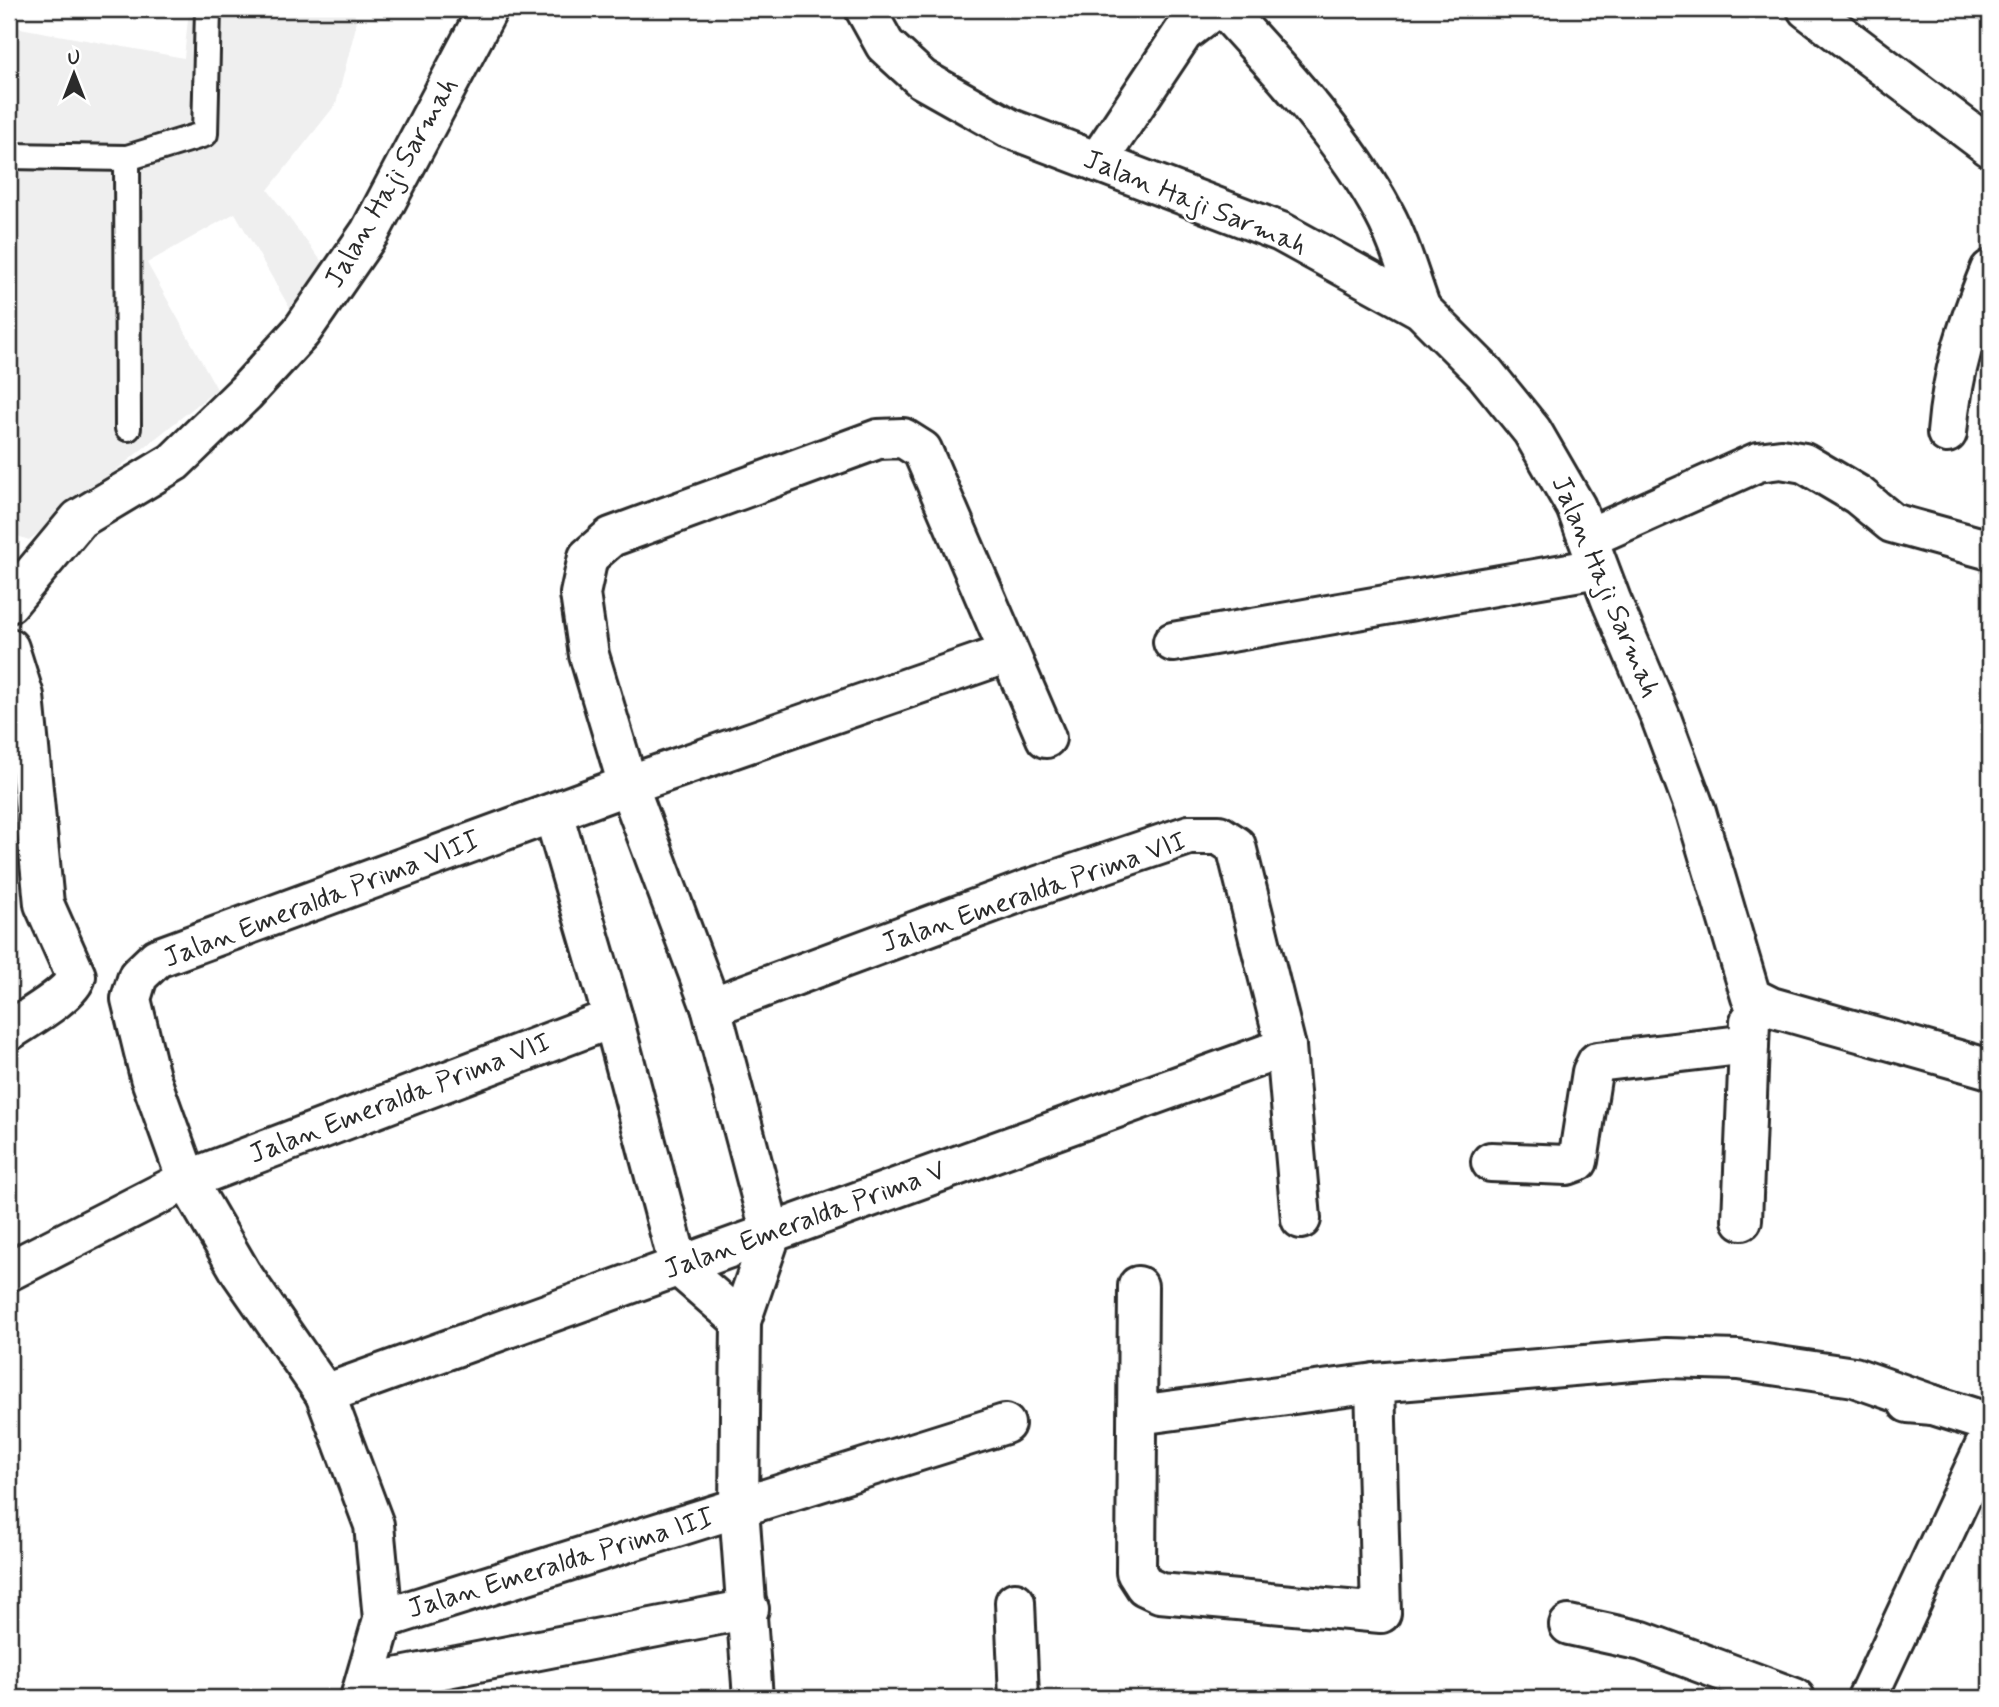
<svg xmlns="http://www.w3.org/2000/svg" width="1999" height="1707" font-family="Mynerve,sans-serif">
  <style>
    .built { fill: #efefef }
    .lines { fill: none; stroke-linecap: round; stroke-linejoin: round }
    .lane-casing { stroke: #2b2b2b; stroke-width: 30 }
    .street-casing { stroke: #2b2b2b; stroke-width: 44 }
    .secondary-casing { stroke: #2b2b2b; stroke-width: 44 }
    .lane { stroke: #fff; stroke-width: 24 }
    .street { stroke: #fff; stroke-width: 38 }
    .secondary { stroke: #fff; stroke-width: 38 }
    .labels { text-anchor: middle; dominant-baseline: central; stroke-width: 5; stroke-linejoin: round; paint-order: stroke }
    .street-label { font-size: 28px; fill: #2b2b2b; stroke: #fff }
  </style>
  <rect width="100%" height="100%" fill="#fff"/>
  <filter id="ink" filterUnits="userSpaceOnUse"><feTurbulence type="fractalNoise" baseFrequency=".0143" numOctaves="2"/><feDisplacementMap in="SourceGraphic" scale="14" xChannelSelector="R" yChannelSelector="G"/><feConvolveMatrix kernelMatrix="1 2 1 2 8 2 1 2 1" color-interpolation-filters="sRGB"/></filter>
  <g filter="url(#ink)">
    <polygon class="built" points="189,9 354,9 356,26 336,104 268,190 325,266 292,312 235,213 147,263 217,389 29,540 9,533 9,26 184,58"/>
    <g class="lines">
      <defs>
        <g id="lane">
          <polyline points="9,156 127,158 205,134 208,9"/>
          <polyline points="127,158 128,428"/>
        </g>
        <g id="street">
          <polyline points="865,9 885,45 922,79 1009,128 1281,232 1421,309 1485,373 1532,431 1576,507 1611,600 1661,718 1696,812 1751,997 1771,1007 1990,1069"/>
          <path d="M1224,9C1279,69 1346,141 1384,213C1400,242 1409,277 1421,309"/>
          <polyline points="1807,9 1990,147"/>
          <polyline points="1097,162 1183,33 1214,9"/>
          <path d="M1947,433C1952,371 1967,327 1990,270"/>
          <polyline points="1588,538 1758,462 1781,459 1804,463 1858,495 1892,523 1990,550"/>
          <polyline points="9,603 79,519 174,462 245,393 301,332 370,232 488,9"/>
          <polyline points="1173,642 1598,568"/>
          <path d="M9,648L24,696L44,904L76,976C72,994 25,1020 9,1031"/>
          <polyline points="553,813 613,1018 679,1267 741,1321"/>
          <polyline points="711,1007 1026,890 1189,835 1219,835 1236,846 1286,1047 1301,1219"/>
          <polyline points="1491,1162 1567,1165 1578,1161 1592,1072 1597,1062 1749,1044"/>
          <polyline points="1742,1220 1750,1021"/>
          <polyline points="9,1271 187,1180 613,1018"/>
          <polyline points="1138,1286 1136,1572 1145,1586 1160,1593 1381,1613 1375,1383"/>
          <polyline points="325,1394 1286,1047"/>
          <polyline points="1908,1403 1933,1405 1990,1423"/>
          <polyline points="1138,1415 1375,1383 1667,1358 1738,1360 1854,1377 1933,1405"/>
          <polyline points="1015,1602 1019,1698"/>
          <polyline points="383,1619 1005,1424"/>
          <polyline points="1569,1625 1642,1641 1795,1698"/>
          <polyline points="365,1684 749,1609"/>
          <polyline points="360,1698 383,1619 374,1525 325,1394 241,1273 187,1180 150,1077 131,999 138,976 157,958 628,785 1008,653"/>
          <polyline points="753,1698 739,1508 741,1321 771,1234 711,1007 628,785 589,655 580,594 588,557 611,537 878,439 903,438 922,450 1046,738"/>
        </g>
        <polyline id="secondary" points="1867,1698 1990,1435"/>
      </defs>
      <use href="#lane" class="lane-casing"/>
      <use href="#street" class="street-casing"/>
      <use href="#secondary" class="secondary-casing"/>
      <use href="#lane" class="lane"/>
      <use href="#street" class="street"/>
      <use href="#secondary" class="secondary"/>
    </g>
  </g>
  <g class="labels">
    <g class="street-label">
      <text transform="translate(392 183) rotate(-60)">Jalan Haji Sarmah</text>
      <text transform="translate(1195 203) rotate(22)">Jalan Haji Sarmah</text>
      <text transform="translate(1605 587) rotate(67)">Jalan Haji Sarmah</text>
      <text transform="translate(1034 893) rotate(-19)">Jalan Emeralda Prima VII</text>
      <text transform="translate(322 900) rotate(-21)">Jalan Emeralda Prima VIII</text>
      <text transform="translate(400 1099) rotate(-21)">Jalan Emeralda Prima VII</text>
      <text transform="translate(805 1221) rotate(-20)">Jalan Emeralda Prima V</text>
      <text transform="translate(561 1564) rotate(-17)">Jalan Emeralda Prima III</text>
    </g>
  </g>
  <rect width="1999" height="1707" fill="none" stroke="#fff" stroke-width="35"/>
  <rect x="18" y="18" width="1964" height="1672" fill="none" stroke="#2b2b2b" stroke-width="2.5" filter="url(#ink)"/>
  <g transform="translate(74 74)" stroke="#ffffff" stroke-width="5" paint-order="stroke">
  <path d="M0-5L12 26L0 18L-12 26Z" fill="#2b2b2b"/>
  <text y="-10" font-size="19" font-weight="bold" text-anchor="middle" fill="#2b2b2b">U</text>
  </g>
</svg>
